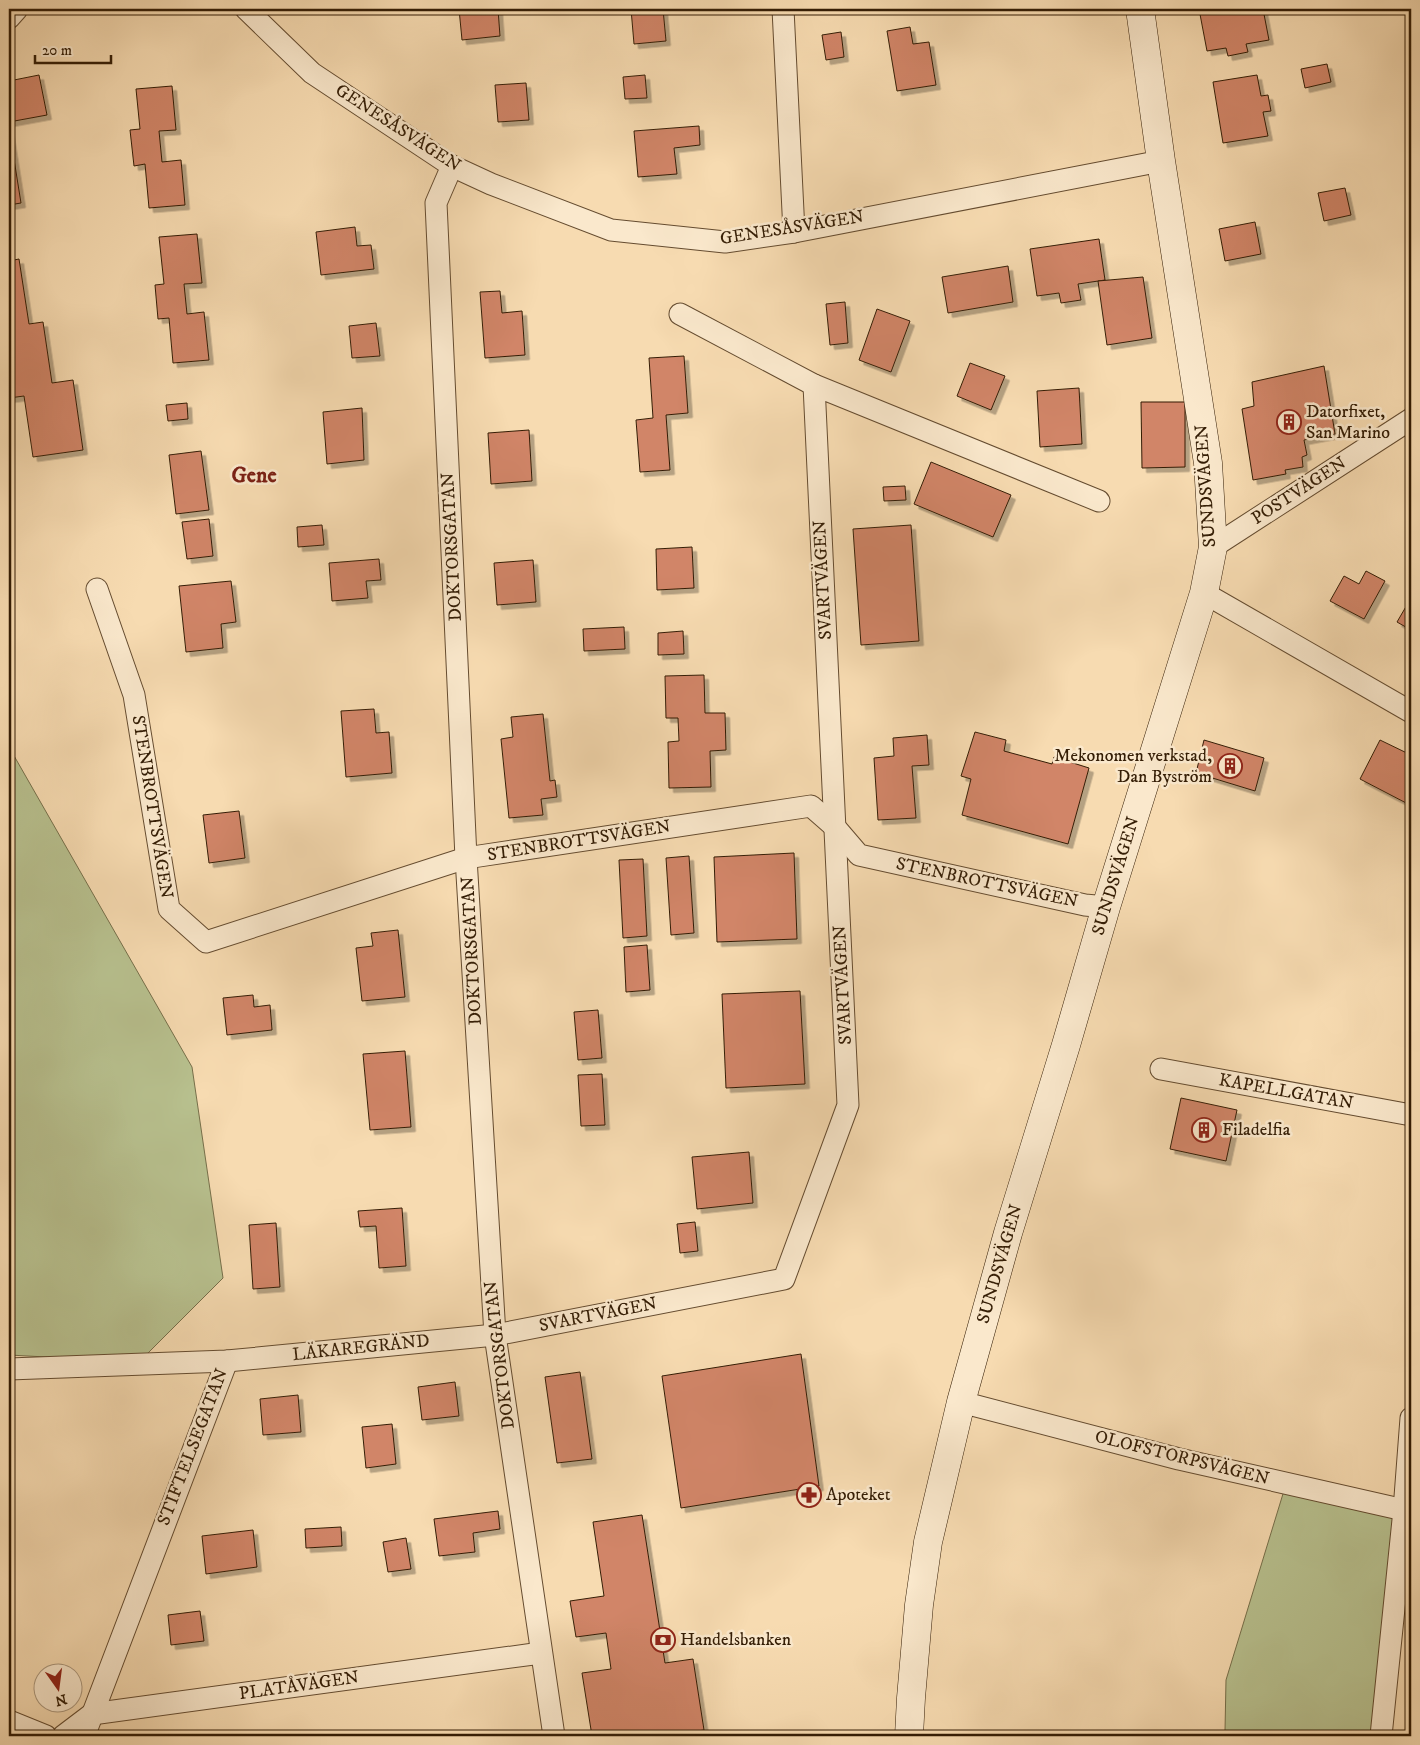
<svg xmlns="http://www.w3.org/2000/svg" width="1420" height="1745" font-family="'IM FELL DW Pica',serif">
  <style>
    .green { fill: #b8c18f; stroke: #766f4a }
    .building { fill: #d18568; stroke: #341d05; filter: url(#shadow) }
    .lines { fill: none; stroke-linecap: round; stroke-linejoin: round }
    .street-casing { stroke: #654c30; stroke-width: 23 }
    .secondary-casing { stroke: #341d05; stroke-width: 29 }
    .street { stroke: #fae8cc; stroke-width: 21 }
    .secondary { stroke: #fae8cc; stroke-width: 28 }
    .labels { text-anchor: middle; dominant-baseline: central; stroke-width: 5; stroke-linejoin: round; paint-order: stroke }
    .street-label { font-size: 18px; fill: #341d05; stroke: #fae8cc }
    .poi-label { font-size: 18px; fill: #341d05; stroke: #fae8cc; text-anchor: start }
    .district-label { font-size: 22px; font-weight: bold; fill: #7a1f14; stroke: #fae8cc }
  </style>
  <defs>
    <filter id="shadow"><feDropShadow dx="4.5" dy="4.5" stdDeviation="0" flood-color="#0004"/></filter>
  </defs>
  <rect width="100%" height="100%" fill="#f7dbb1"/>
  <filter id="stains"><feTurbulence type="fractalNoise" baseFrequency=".004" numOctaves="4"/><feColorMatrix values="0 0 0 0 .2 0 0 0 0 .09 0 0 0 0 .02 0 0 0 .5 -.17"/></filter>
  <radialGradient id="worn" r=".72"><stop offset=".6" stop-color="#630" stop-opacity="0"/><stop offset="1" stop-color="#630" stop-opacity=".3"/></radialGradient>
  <g class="green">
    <polygon points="9,747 192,1067 223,1278 139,1362 9,1355"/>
    <polygon points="1286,1484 1404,1510 1381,1736 1273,1736 1225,1731 1226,1680"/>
  </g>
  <g class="building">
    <polygon points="459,9 498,9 500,36 462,40"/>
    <polygon points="631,9 663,9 666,41 634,44"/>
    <polygon points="1199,9 1263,9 1269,40 1246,44 1248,52 1228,56 1226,48 1207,51"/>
    <polygon points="910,27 913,44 929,42 936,85 897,91 887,31"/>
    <polygon points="841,32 844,57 826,60 822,35"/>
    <polygon points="1327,64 1331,82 1305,88 1301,69"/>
    <polygon points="39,75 47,115 9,122 9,81"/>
    <polygon points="645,75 647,98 625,99 623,77"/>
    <polygon points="1257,75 1261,96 1268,95 1271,111 1263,112 1268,136 1223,143 1213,82"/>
    <polygon points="526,83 529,120 498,122 495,85"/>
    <polygon points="172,86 176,130 159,131 162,162 181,160 185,205 149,208 145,164 134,166 130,130 140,129 136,89"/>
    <polygon points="699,126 700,145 674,148 677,174 638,177 634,131"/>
    <polygon points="9,128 21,203 9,205"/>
    <polygon points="1345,188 1351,215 1324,221 1318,193"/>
    <polygon points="1255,222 1261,254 1225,261 1219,229"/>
    <polygon points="355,227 357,246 371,245 374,269 321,275 316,232"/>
    <polygon points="197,234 202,283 184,284 187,314 204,312 209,360 173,363 169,318 158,319 155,285 164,284 159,237"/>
    <polygon points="1099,239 1105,280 1078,284 1081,300 1061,303 1059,293 1037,296 1030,249"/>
    <polygon points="19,259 29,324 43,322 52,383 73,380 83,450 33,457 24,396 9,398 9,261"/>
    <polygon points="1008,266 1013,302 948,313 942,277"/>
    <polygon points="1143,277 1152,338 1107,345 1098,281"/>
    <polygon points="500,291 502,313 522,311 525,355 485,358 480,292"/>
    <polygon points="845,302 848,343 830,345 826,304"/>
    <polygon points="877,309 910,321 891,372 859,360"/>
    <polygon points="376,323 380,356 352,358 349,326"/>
    <polygon points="684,356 688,413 666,415 670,470 640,472 636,420 653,418 649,358"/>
    <polygon points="970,363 1005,376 991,410 957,396"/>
    <polygon points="1324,366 1335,434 1304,440 1307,455 1302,457 1303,467 1285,470 1286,474 1253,480 1242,409 1254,406 1252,382"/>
    <polygon points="1079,388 1082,444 1040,447 1037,391"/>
    <polygon points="1141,402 1185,402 1185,467 1142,468"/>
    <polygon points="187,403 188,419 168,421 166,405"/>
    <polygon points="362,408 364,460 327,464 323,412"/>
    <polygon points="529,430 532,481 491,484 488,433"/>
    <polygon points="201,451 209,510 176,514 169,455"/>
    <polygon points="931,462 1011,495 993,537 914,504"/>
    <polygon points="905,486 906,500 884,501 883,487"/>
    <polygon points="209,519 213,556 187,559 182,522"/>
    <polygon points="322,525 324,545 298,547 297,527"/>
    <polygon points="911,525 919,641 861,645 853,529"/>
    <polygon points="692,547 694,588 657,590 656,549"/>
    <polygon points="379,559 381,580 366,581 368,598 332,601 329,563"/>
    <polygon points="533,560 536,602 497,605 494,563"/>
    <polygon points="1366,571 1385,581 1364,619 1330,601 1344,576 1359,584"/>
    <polygon points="231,581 236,622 221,624 223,648 186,652 179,586"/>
    <polygon points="1411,598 1411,630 1397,622"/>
    <polygon points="624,627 625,649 584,651 583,629"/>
    <polygon points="683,631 684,654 658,655 658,633"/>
    <polygon points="704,675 705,713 725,713 726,750 710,751 711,787 669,788 668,742 679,741 678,718 666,718 665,676"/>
    <polygon points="374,709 376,733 389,732 392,773 346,777 341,711"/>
    <polygon points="543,714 550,781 555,780 557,797 541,799 543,815 509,818 501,739 513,737 511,717"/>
    <polygon points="975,732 1006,740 1004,751 1052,764 1054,757 1089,768 1068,844 962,815 971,779 961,776"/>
    <polygon points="927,735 929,765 912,766 916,818 878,820 874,758 894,756 893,738"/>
    <polygon points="1204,740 1264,758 1255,791 1196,773"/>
    <polygon points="1380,740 1411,755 1410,805 1360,779"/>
    <polygon points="239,811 245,858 209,863 203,815"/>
    <polygon points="794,853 797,939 717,942 714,857"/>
    <polygon points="689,856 694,933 671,935 666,858"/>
    <polygon points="643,859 647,936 623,938 619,860"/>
    <polygon points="398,930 405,997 362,1001 356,948 373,946 371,933"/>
    <polygon points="647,945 650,990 626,992 624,947"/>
    <polygon points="800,991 805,1084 726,1088 722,994"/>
    <polygon points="253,995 254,1007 270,1005 272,1030 227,1035 223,998"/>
    <polygon points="598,1010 602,1058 578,1060 574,1012"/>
    <polygon points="405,1051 411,1127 370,1130 363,1054"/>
    <polygon points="602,1074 605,1125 581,1126 578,1075"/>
    <polygon points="1181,1098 1237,1110 1226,1161 1170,1149"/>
    <polygon points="749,1152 753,1203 697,1209 692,1157"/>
    <polygon points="402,1208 406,1266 379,1268 376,1226 360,1227 358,1211"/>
    <polygon points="695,1222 698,1251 680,1253 677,1224"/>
    <polygon points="276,1223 280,1287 253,1289 249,1225"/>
    <polygon points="801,1354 819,1486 681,1508 662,1376"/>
    <polygon points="580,1372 592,1459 557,1463 545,1377"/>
    <polygon points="455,1382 459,1416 422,1420 418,1387"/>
    <polygon points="298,1395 301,1432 263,1435 260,1399"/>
    <polygon points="392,1424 396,1464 366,1468 362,1427"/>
    <polygon points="498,1511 500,1529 473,1533 475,1552 439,1556 434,1519"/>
    <polygon points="642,1515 665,1663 693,1659 704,1730 664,1736 592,1736 582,1673 611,1669 606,1633 576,1637 570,1601 604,1596 593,1522"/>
    <polygon points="341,1527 342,1546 306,1548 305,1529"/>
    <polygon points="253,1530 257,1567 206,1574 202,1536"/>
    <polygon points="406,1538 411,1569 388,1572 383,1542"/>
    <polygon points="200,1611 204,1641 171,1645 168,1615"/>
  </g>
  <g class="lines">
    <defs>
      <g id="street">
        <polyline points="246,9 312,73 452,166 491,184 611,230 725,242 794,232 1161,161"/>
        <polyline points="783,9 794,232"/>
        <polyline points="9,18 17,9"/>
        <polyline points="452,166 436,203 466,858 495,1335 554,1736"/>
        <polyline points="680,314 814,385"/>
        <polyline points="1213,547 1411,419"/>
        <polyline points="97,589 134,695 169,909 206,942 466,858 811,806 835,827 859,855 1085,905 1106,907"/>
        <polyline points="1204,593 1411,712"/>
        <polyline points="1161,1069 1411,1115"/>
        <polyline points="9,1369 227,1361 495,1335 784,1279 848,1105 814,385 1099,501"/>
        <polyline points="961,1402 1179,1459 1404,1510"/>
        <polyline points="9,1721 46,1736"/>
        <polyline points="88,1726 227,1361"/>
        <polyline points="63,1736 92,1714 541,1653"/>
        <polyline points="1381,1736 1404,1510 1411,1418"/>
      </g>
      <polyline id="secondary" points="909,1736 911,1698 919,1605 928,1542 961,1402 1008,1233 1066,1045 1106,907 1204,593 1213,547 1208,463 1161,161 1140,9"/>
    </defs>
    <use href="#street" class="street-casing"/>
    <use href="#secondary" class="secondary-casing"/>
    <use href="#street" class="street"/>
    <use href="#secondary" class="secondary"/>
  </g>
  <defs>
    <symbol id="building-ring" viewBox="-11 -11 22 22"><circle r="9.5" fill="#fae8cc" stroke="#8f2418" stroke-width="1.5"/><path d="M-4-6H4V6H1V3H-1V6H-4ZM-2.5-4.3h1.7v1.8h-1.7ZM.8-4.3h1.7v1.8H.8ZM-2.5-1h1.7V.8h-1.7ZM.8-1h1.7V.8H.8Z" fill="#8f2418"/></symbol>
    <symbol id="pharmacy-ring" viewBox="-11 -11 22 22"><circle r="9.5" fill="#fae8cc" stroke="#8f2418" stroke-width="1.5"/><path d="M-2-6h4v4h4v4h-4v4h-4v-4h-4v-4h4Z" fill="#8f2418"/></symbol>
    <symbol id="bank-ring" viewBox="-11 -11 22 22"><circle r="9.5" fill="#fae8cc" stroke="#8f2418" stroke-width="1.5"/><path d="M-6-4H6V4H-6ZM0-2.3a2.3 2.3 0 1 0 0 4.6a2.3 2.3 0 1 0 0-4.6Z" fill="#8f2418"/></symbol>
  </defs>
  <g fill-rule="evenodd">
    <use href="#building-ring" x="1275" y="408" width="28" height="28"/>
    <use href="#building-ring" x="1216" y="752" width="28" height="28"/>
    <use href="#building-ring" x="1190" y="1116" width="28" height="28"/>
    <use href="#pharmacy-ring" x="795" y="1481" width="28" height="28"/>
    <use href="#bank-ring" x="649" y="1626" width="28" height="28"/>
  </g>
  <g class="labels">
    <g class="street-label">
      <text transform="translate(398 128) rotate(33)">GENESÅSVÄGEN</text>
      <text transform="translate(792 228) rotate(-9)">GENESÅSVÄGEN</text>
      <text transform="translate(1206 486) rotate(-94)">SUNDSVÄGEN</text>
      <text transform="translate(1299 491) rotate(-33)">POSTVÄGEN</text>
      <text transform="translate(452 547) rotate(-93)">DOKTORSGATAN</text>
      <text transform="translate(823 580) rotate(-93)">SVARTVÄGEN</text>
      <text transform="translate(152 807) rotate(81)">STENBROTTSVÄGEN</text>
      <text transform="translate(579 841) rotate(-9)">STENBROTTSVÄGEN</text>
      <text transform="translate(1116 876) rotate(-73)">SUNDSVÄGEN</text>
      <text transform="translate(987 883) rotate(12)">STENBROTTSVÄGEN</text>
      <text transform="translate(472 951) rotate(-93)">DOKTORSGATAN</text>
      <text transform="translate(843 985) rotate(-93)">SVARTVÄGEN</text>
      <text transform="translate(1286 1092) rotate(10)">KAPELLGATAN</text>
      <text transform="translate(1000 1264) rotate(-74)">SUNDSVÄGEN</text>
      <text transform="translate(598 1315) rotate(-11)">SVARTVÄGEN</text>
      <text transform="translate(361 1348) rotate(-6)">LÄKAREGRÄND</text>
      <text transform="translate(500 1355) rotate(-97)">DOKTORSGATAN</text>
      <text transform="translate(193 1447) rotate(-69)">STIFTELSEGATAN</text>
      <text transform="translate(1182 1458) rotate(14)">OLOFSTORPSVÄGEN</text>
      <text transform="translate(299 1686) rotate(-8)">PLATÅVÄGEN</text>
    </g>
    <g class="poi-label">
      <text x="1306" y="412">Datorfixet,<tspan x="1306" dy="21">San Marino</tspan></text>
      <text x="1212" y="756" text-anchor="end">Mekonomen verkstad,<tspan x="1212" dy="21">Dan Byström</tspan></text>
      <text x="1222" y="1130">Filadelfia</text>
      <text x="826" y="1495">Apoteket</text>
      <text x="680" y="1640">Handelsbanken</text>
    </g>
    <g class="district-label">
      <text x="254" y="475">Gene</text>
    </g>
  </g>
  <rect width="1420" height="1745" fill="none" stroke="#f7dbb1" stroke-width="30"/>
  <rect x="10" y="10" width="1400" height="1725" fill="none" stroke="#341d05" stroke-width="2.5"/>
  <rect x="15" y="15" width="1390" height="1715" fill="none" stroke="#341d05"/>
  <g transform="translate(58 1688) rotate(166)"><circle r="24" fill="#fae8cc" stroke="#ab977c"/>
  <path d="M0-4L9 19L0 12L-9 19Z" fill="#8f2418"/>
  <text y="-8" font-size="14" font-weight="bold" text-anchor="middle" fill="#341d05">N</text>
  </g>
  <path d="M35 55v8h76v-8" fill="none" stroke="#341d05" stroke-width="2.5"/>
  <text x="42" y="55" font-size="15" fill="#341d05" stroke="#fae8cc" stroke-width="4" paint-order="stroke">20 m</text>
  <rect width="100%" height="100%" filter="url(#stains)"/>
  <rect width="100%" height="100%" fill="url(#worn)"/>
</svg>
